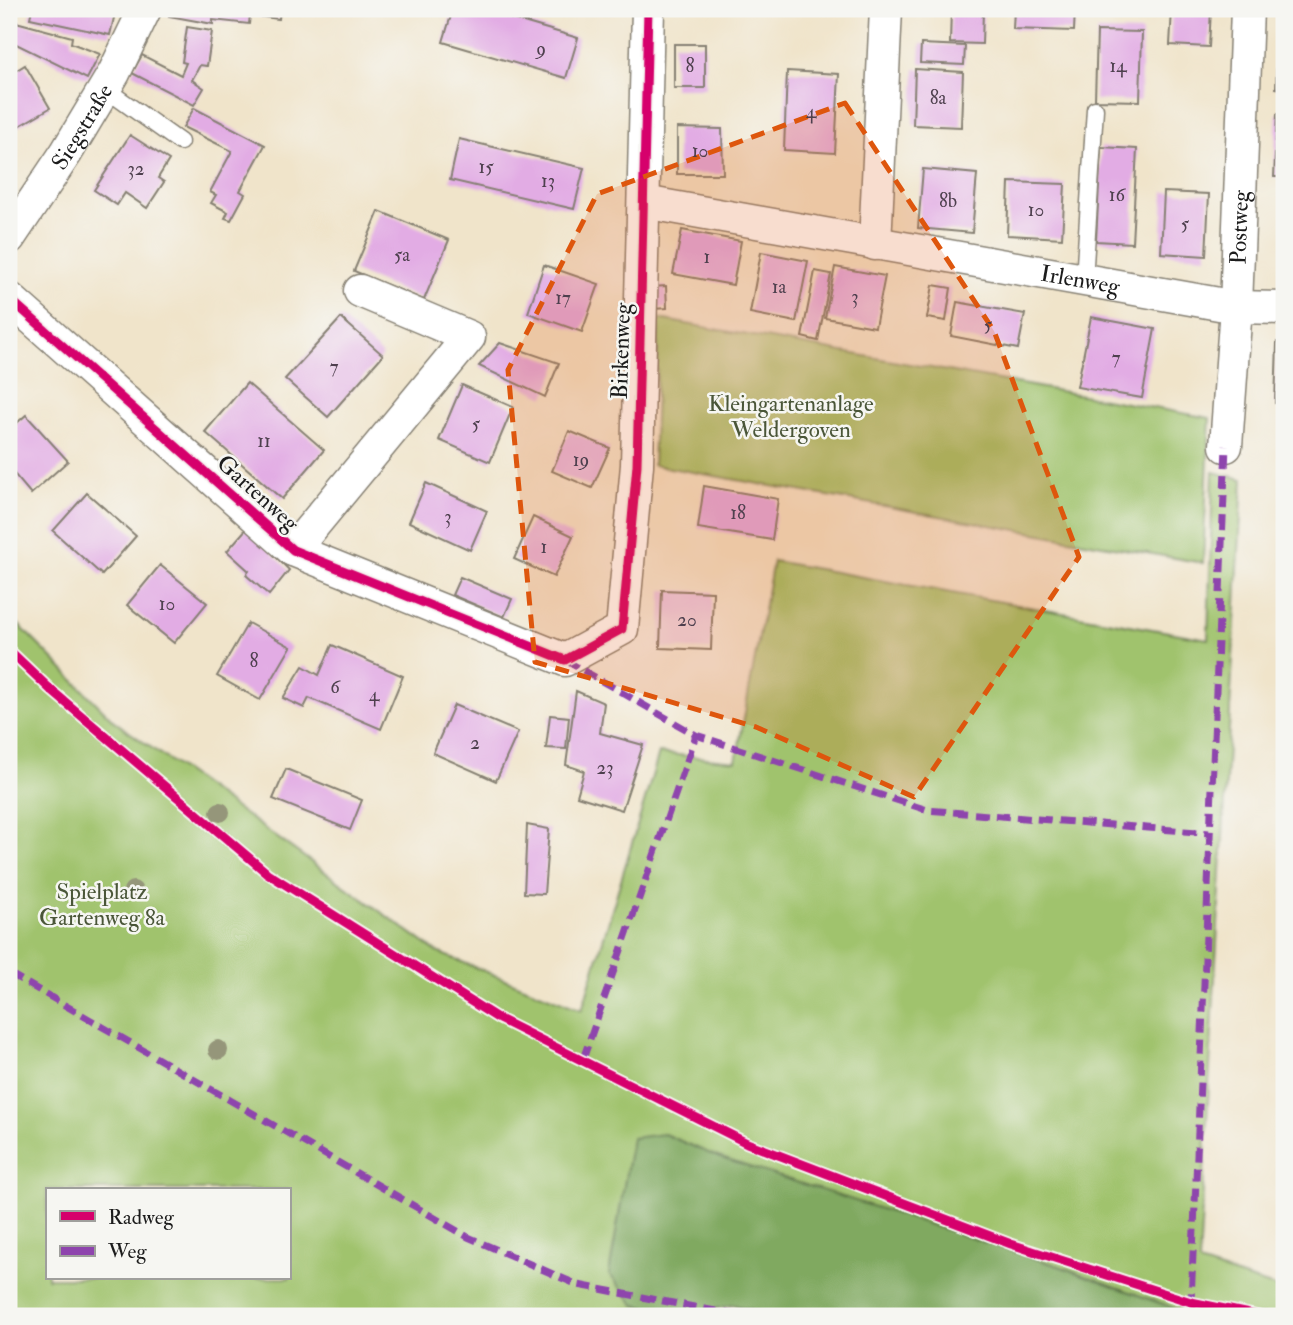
<svg xmlns="http://www.w3.org/2000/svg" width="1293" height="1325" font-family="'IM FELL Double Pica',serif">
  <style>
    .green { fill: #a0c36d; stroke: #5e7044; stroke-width: 2; fill-rule: evenodd }
    .forest { fill: #80a960; stroke: #4e623e; stroke-width: 2 }
    .building { fill: #e2ace4 }
    .lines { fill: none; stroke-linecap: round; stroke-linejoin: round }
    .lane-casing { stroke: #868073; stroke-width: 19 }
    .street-casing { stroke: #868073; stroke-width: 35 }
    .lane { stroke: #fff; stroke-width: 16 }
    .street { stroke: #fff; stroke-width: 32 }
    .quiet { stroke: #8e44ad; stroke-width: 7; stroke-dasharray: 14 7; stroke-linecap: butt }
    .cycleway-casing { stroke: #f6f6f2; stroke-width: 13 }
    .cycleway { stroke: #d6006c; stroke-width: 9 }
    .tree { fill: #95967a }
    .marked { fill: #de560d; fill-opacity: 0.2; stroke: #de560d; stroke-width: 5; stroke-dasharray: 14 9; stroke-linejoin: round }
    .labels { text-anchor: middle; dominant-baseline: central; stroke-width: 5; stroke-linejoin: round; paint-order: stroke }
    .number-label { font-size: 19px; fill: #4e404e }
    .street-label { font-size: 23px; fill: #1c1c1c; stroke: #f6f6f2 }
    .park-label { font-size: 23px; fill: #4a5638; stroke: #f6f6f2 }
  </style>
  <rect width="100%" height="100%" fill="#f6f6f2"/>
  <filter id="ink" filterUnits="userSpaceOnUse"><feTurbulence type="fractalNoise" baseFrequency=".0143" numOctaves="2"/><feDisplacementMap in="SourceGraphic" scale="14" xChannelSelector="R" yChannelSelector="G"/><feConvolveMatrix kernelMatrix="1 2 1 2 8 2 1 2 1" color-interpolation-filters="sRGB"/></filter>
  <filter id="wash" filterUnits="userSpaceOnUse"><feTurbulence type="fractalNoise" baseFrequency=".00686" numOctaves="4" result="noise"/><feDisplacementMap in="SourceGraphic" scale="28" xChannelSelector="R" yChannelSelector="G"/><feGaussianBlur stdDeviation="1.57" result="paint"/><feColorMatrix in="noise" values="0 0 0 0 0 0 0 0 0 0 0 0 0 0 0 0 0 1.4 0 .05"/><feComposite in="paint" operator="in"/></filter>
  <g filter="url(#wash)">
    <rect width="100%" height="100%" fill="#f0e4ca"/>
    <g class="green">
      <polygon points="659,319 1210,418 1203,563 653,465"/>
      <path d="M1213,472L1243,479L1199,1263L1284,1290V1316H1213L1182,1311L1059,1266L717,1157L664,1134L635,1305L683,1316H9V711L13,706L9,700V615L114,721L437,952L582,1010L659,753L736,761L773,561L1208,639ZM47,1190H289V1278H47Z"/>
    </g>
    <polygon class="forest" points="664,1134 718,1157 1059,1266 1182,1311 1213,1316 775,1316 734,1305 683,1316 635,1305 609,1274 632,1138"/>
    <g id="blocks">
      <g class="building">
        <polygon points="32,9 116,9 110,35 30,18"/>
        <polygon points="170,9 280,9 279,19 250,15 249,24 213,20 213,24 169,16"/>
        <polygon points="453,9 479,9 578,38 566,78 443,42"/>
        <polygon points="951,9 983,10 982,44 950,43"/>
        <polygon points="1014,9 1075,9 1074,31 1013,29"/>
        <polygon points="1172,9 1211,9 1209,47 1170,45"/>
        <polygon points="16,22 72,37 71,43 100,54 87,79 10,41"/>
        <polygon points="1278,26 1284,26 1284,89 1276,88"/>
        <polygon points="187,27 212,31 207,66 200,65 192,80 204,88 194,105 132,73 142,55 181,75 186,63 182,62"/>
        <polygon points="1097,31 1142,32 1140,101 1095,100"/>
        <rect x="674" y="44" width="31" height="44"/>
        <polygon points="921,44 965,46 964,65 920,63"/>
        <polygon points="25,65 50,108 9,132 9,75"/>
        <polygon points="915,69 963,72 961,127 913,125"/>
        <polygon points="787,71 839,74 835,153 784,150"/>
        <polygon points="194,108 265,145 240,191 245,194 231,220 225,218 228,212 211,203 216,195 210,192 232,151 183,127"/>
        <polygon points="1277,114 1284,114 1284,177 1274,177"/>
        <polygon points="677,128 722,129 723,174 677,174"/>
        <polygon points="130,135 169,160 158,178 164,182 147,208 125,193 117,205 94,190"/>
        <polygon points="459,139 584,168 574,209 450,180"/>
        <polygon points="1101,147 1137,149 1132,243 1096,241"/>
        <polygon points="923,169 977,174 972,233 918,228"/>
        <polygon points="1009,182 1065,184 1062,238 1007,235"/>
        <polygon points="1164,192 1209,194 1206,256 1161,253"/>
        <polygon points="379,211 449,240 424,300 354,271"/>
        <polygon points="682,230 741,241 733,285 673,274"/>
        <polygon points="761,252 808,261 796,322 750,313"/>
        <polygon points="544,265 599,284 582,332 528,313"/>
        <polygon points="835,267 885,276 875,327 825,318"/>
        <polygon points="815,271 831,274 818,341 802,337"/>
        <polygon points="933,285 951,288 946,321 927,318"/>
        <polygon points="666,286 667,308 653,309 652,287"/>
        <polygon points="957,302 1025,314 1018,349 951,336"/>
        <polygon points="1091,317 1155,329 1142,398 1077,387"/>
        <polygon points="341,318 383,355 328,417 285,379"/>
        <polygon points="1277,342 1284,342 1284,404 1275,403"/>
        <polygon points="500,343 559,363 545,397 479,366"/>
        <polygon points="247,383 324,450 282,499 205,432"/>
        <polygon points="462,385 513,407 490,462 439,440"/>
        <polygon points="26,415 68,461 31,494 9,468 9,430"/>
        <polygon points="569,431 610,448 592,488 552,471"/>
        <polygon points="426,483 487,511 470,550 409,522"/>
        <polygon points="704,486 778,499 772,540 698,528"/>
        <polygon points="87,493 136,536 102,575 53,531"/>
        <polygon points="533,517 573,536 554,577 514,559"/>
        <polygon points="247,528 289,570 269,595 246,575 249,571 227,551"/>
        <polygon points="160,565 207,603 174,643 127,605"/>
        <polygon points="460,577 512,599 504,617 452,595"/>
        <polygon points="662,590 713,592 711,650 660,648"/>
        <polygon points="248,623 291,647 260,700 217,676"/>
        <polygon points="332,645 403,676 381,729 309,698 304,708 283,698 303,666 319,675"/>
        <polygon points="576,691 604,703 600,733 643,745 622,810 577,796 584,771 566,765"/>
        <polygon points="454,705 518,732 496,781 433,753"/>
        <polygon points="550,715 569,717 566,749 546,748"/>
        <polygon points="286,769 362,800 350,830 273,799"/>
        <polygon points="527,825 549,829 544,894 524,893"/>
      </g>
    </g>
  </g>
  <g filter="url(#ink)">
    <use href="#blocks" fill-opacity="0" stroke="#868073" stroke-width="2"/>
    <g class="lines">
      <defs>
        <g id="lane">
          <polyline points="104,88 180,142"/>
          <polyline points="1084,280 1095,109"/>
        </g>
        <g id="street">
          <path id="s1" d="M644,202L1236,307L1284,308"/>
          <path id="s2" d="M9,238L66,153L114,73L145,9"/>
          <polyline points="875,244 886,9"/>
          <polyline points="9,298 293,550 565,660 622,629 637,465 648,9"/>
          <path id="s3" d="M1226,446L1236,307L1247,9"/>
          <polyline points="293,550 469,337 360,291"/>
        </g>
      </defs>
      <use href="#lane" class="lane-casing"/>
      <use href="#street" class="street-casing"/>
      <use href="#lane" class="lane"/>
      <use href="#street" class="street"/>
      <g class="quiet">
        <polyline points="565,660 696,735 927,810 1209,833"/>
        <polyline points="9,973 468,1237 578,1285 742,1316"/>
        <polyline points="583,1059 696,735"/>
        <polyline points="1195,1304 1191,1302 1226,446"/>
      </g>
      <defs>
        <g id="cycleway">
          <polyline points="9,298 293,550 565,660 622,629 637,465 648,9"/>
          <polyline points="9,650 51,690 267,873 499,1019 747,1143 1011,1244 1191,1302 1259,1316"/>
        </g>
      </defs>
      <use href="#cycleway" class="cycleway-casing"/>
      <use href="#cycleway" class="cycleway"/>
    </g>
    <g class="tree">
      <circle cx="220" cy="812" r="10"/>
      <circle cx="133" cy="891" r="10"/>
      <circle cx="218" cy="1050" r="10"/>
    </g>
  </g>
  <path class="marked" d="M845,103L994,331L1079,557L914,797L756,727L535,662L508,370L597,194Z"/>
  <g class="labels">
    <g class="number-label">
      <text x="541" y="49">9</text>
      <text x="690" y="66">8</text>
      <text x="1118" y="66">14</text>
      <text x="938" y="98">8a</text>
      <text x="811" y="112">4</text>
      <text x="700" y="151">10</text>
      <text x="486" y="167">15</text>
      <text x="136" y="169">32</text>
      <text x="548" y="181">13</text>
      <text x="1117" y="195">16</text>
      <text x="948" y="201">8b</text>
      <text x="1036" y="210">10</text>
      <text x="1185" y="224">5</text>
      <text x="402" y="255">5a</text>
      <text x="707" y="257">1</text>
      <text x="779" y="287">1a</text>
      <text x="855" y="297">3</text>
      <text x="563" y="298">17</text>
      <text x="988" y="325">5</text>
      <text x="1116" y="358">7</text>
      <text x="334" y="367">7</text>
      <text x="476" y="424">5</text>
      <text x="264" y="441">11</text>
      <text x="581" y="460">19</text>
      <text x="738" y="513">18</text>
      <text x="448" y="517">3</text>
      <text x="544" y="547">1</text>
      <text x="167" y="604">10</text>
      <text x="687" y="620">20</text>
      <text x="254" y="661">8</text>
      <text x="335" y="687">6</text>
      <text x="374" y="695">4</text>
      <text x="475" y="743">2</text>
      <text x="605" y="768">23</text>
    </g>
    <g class="street-label">
      <text stroke="none"><textPath href="#s2" startOffset="133">Siegstraße</textPath></text>
      <text stroke="none"><textPath href="#s3" startOffset="219">Postweg</textPath></text>
      <text stroke="none"><textPath href="#s1" startOffset="443">Irlenweg</textPath></text>
      <text transform="translate(621 351) rotate(-88)">Birkenweg</text>
      <text transform="translate(258 493) rotate(42)">Gartenweg</text>
    </g>
    <g class="park-label">
      <text x="791" y="403">Kleingartenanlage<tspan x="791" dy="26">Weldergoven</tspan></text>
      <text x="102" y="891">Spielplatz<tspan x="102" dy="26">Gartenweg 8a</tspan></text>
    </g>
  </g>
  <rect width="1293" height="1325" fill="none" stroke="#f6f6f2" stroke-width="35"/>
  <rect x="46" y="1188" width="245" height="91" fill="#f6f6f2" stroke="#9f9f9c" stroke-width="2"/>
  <rect x="60" y="1211" width="35" height="10" fill="#d6006c" stroke="#9f9f9c" stroke-width="2"/>
  <text x="108" y="1224" font-size="21" fill="#1c1c1c">Radweg</text>
  <rect x="60" y="1246" width="35" height="10" fill="#8e44ad" stroke="#9f9f9c" stroke-width="2"/>
  <text x="108" y="1258" font-size="21" fill="#1c1c1c">Weg</text>
</svg>
